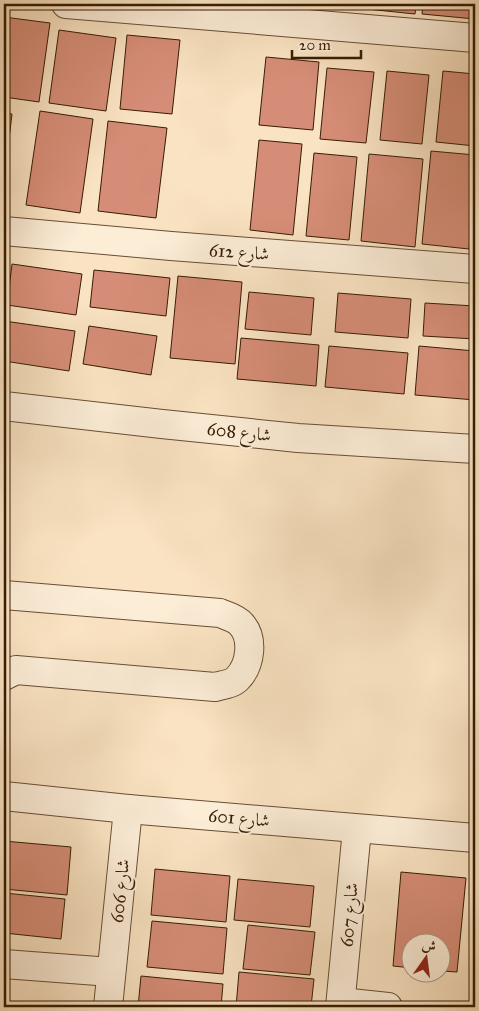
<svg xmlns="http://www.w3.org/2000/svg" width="479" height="1011" font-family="'IM FELL Great Primer',Amiri,serif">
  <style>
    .building { fill: #d68d77; stroke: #371c04 }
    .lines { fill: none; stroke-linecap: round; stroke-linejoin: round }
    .minor-casing { stroke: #684e34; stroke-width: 30 }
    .minor { stroke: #fcedd7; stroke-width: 28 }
    .labels { text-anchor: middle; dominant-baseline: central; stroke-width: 4; stroke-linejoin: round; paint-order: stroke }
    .street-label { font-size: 18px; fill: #371c04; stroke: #fcedd7 }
  </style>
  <rect width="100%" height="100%" fill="#fae3c2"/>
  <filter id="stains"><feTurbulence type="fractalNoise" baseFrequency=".004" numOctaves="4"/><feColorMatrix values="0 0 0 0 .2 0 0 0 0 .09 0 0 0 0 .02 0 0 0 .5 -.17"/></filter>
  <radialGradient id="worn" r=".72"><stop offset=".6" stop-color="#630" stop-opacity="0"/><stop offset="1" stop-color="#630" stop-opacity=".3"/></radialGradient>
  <g class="building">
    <polygon points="357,4 416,4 415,14 357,8"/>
    <polygon points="423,4 475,4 475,19 422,14"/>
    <polygon points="4,17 50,23 39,102 4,97"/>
    <polygon points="59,30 116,38 106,111 49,103"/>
    <polygon points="127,35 180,40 172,114 120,109"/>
    <polygon points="266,57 319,62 313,130 259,125"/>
    <polygon points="327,68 374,72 366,143 320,139"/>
    <polygon points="387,71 429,75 422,144 380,140"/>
    <polygon points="443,71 475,74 475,146 436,142"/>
    <polygon points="40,111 93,119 80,213 26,205"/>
    <polygon points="4,113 12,114 4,181"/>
    <polygon points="108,121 167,128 156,218 98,211"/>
    <polygon points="259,140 302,144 293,235 250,230"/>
    <polygon points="431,151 475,155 475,185 469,249 422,244"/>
    <polygon points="314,153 357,157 349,240 306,236"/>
    <polygon points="369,154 423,159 415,247 361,241"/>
    <polygon points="12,264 82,274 76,315 7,305"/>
    <polygon points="94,270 170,278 166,316 90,307"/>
    <polygon points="178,276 242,282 235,364 170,358"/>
    <polygon points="249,292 314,298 311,335 245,329"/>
    <polygon points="338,293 411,299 408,338 335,332"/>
    <polygon points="425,303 475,306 475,339 423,336"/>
    <polygon points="4,321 75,331 69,371 4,361"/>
    <polygon points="89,326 157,336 151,375 83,364"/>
    <polygon points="241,338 319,345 316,386 237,379"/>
    <polygon points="329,346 408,353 404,394 325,387"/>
    <polygon points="419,346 475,351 475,400 415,395"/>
    <polygon points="4,841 71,847 67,895 4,889"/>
    <polygon points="155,869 230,876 226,922 151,915"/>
    <polygon points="401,872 466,878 457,972 442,971 442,944 412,944 412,968 393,966"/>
    <polygon points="238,879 314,886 310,927 234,920"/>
    <polygon points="4,893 65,899 61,939 4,933"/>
    <polygon points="152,921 227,928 223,974 147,967"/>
    <polygon points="248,925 315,932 310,975 243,969"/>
    <polygon points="475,940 475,981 471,981"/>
    <polygon points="239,972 314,979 311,1007 236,1007"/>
    <polygon points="141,976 223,984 221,1007 138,1007"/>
  </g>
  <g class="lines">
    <defs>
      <g id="minor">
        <polyline points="66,4 475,38"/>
        <polyline points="4,231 171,246 475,269"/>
        <polyline points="4,406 162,424 298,438 475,449"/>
        <path d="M4,595L220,613C227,616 236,618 241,624C254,638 251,665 237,679C232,684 222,685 215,687L16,670L4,676"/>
        <polyline points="4,796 128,809 475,838"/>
        <polyline points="4,964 111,972"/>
        <polyline points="341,1002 388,1007"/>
        <polyline points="108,1007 128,809"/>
        <polyline points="340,1007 357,829"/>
      </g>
    </defs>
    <use href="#minor" class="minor-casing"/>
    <use href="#minor" class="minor"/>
  </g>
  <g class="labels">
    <g class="street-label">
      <text transform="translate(239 252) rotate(4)">شارع 612</text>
      <text transform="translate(239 432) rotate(6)">شارع 608</text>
      <text transform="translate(239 818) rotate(5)">شارع 601</text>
      <text transform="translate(120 891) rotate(-84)">شارع 606</text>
      <text transform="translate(349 915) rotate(-85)">شارع 607</text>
    </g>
  </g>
  <rect width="479" height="1011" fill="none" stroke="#fae3c2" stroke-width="20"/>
  <rect x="5" y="5" width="469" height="1001" fill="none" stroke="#371c04" stroke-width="2.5"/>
  <rect x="10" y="10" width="459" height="991" fill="none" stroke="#371c04"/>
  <g transform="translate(426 958) rotate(14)"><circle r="24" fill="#fcedd7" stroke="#ad9983"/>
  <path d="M0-4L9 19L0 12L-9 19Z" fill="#8f2418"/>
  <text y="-8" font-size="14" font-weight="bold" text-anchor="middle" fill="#371c04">ش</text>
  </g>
  <path d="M292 50v8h69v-8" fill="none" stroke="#371c04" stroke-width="2.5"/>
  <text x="299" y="50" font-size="15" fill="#371c04" stroke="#fcedd7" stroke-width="4" paint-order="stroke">20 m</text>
  <rect width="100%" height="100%" filter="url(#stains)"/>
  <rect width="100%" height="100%" fill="url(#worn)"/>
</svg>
